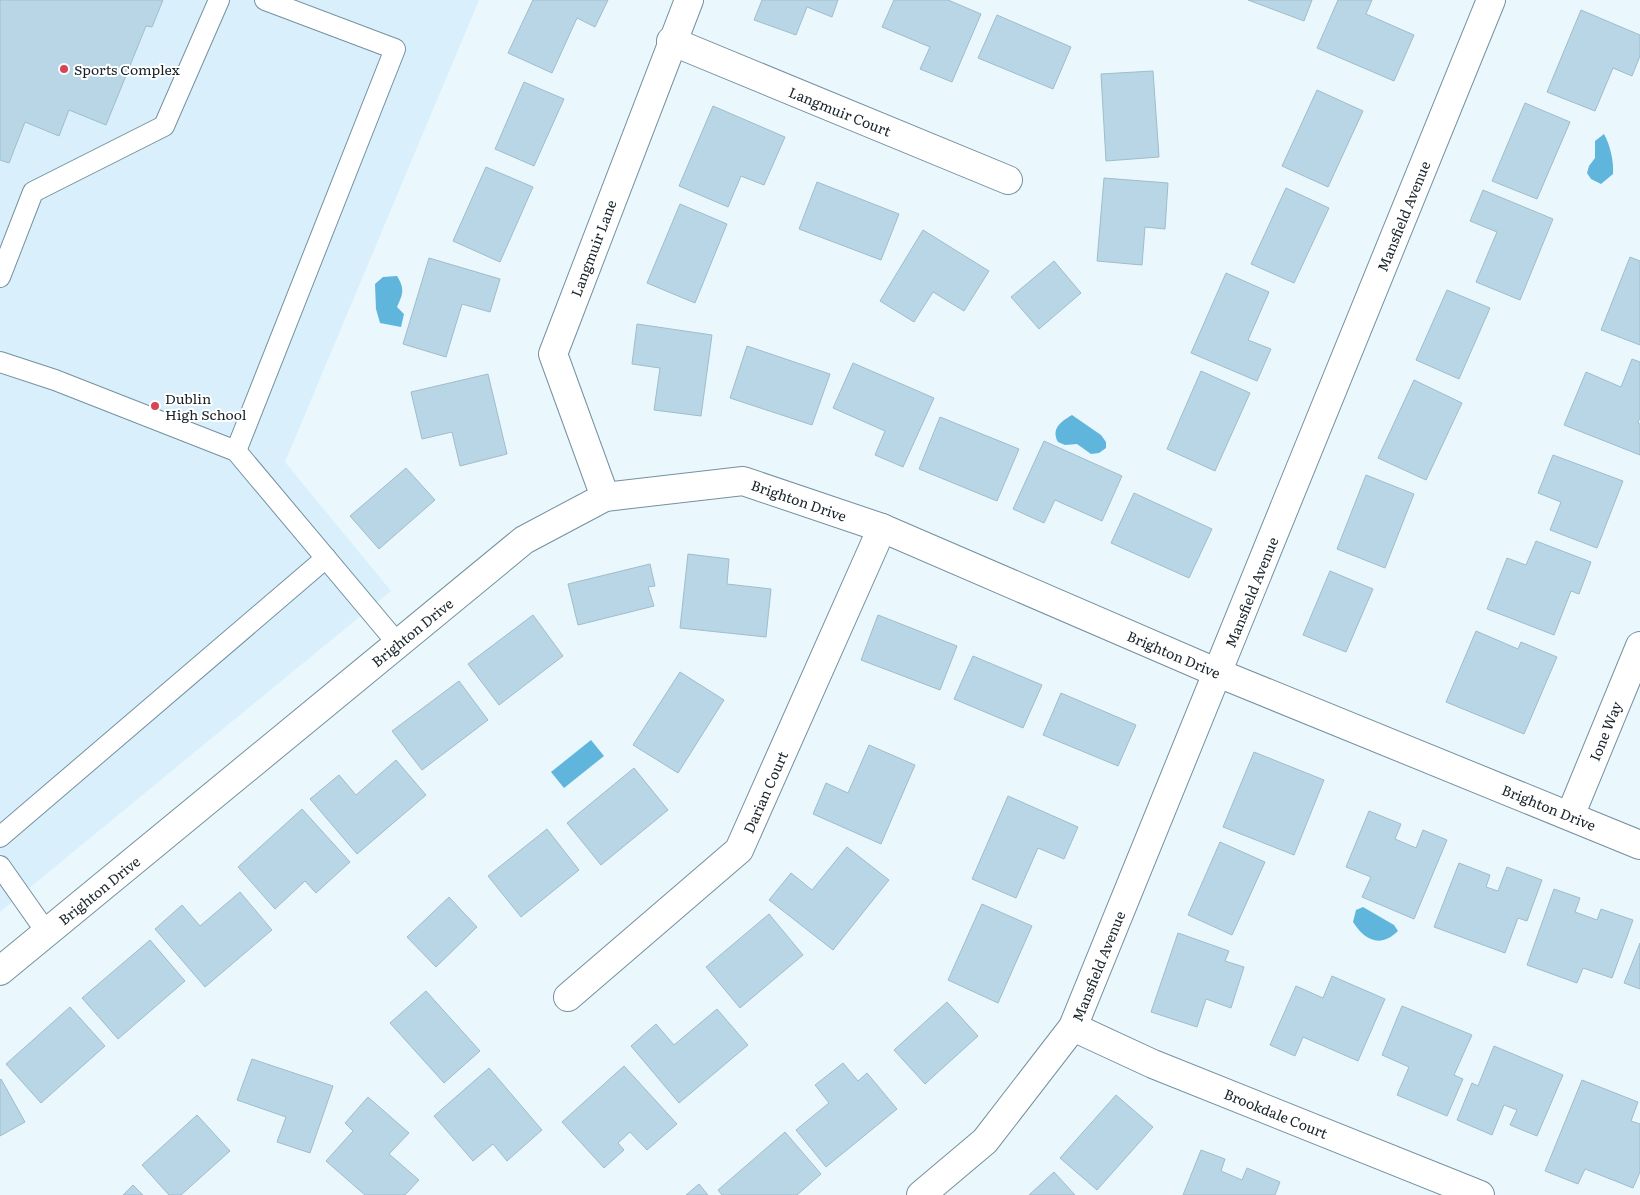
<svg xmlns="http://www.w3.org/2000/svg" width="1640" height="1195" font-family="Literata,serif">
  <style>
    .built { fill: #d9f0fc }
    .water { fill: #5fb5db }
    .building { fill: #b8d6e5; stroke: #9fbdcb }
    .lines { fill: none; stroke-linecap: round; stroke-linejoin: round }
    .service-casing { stroke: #74919f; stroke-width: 22 }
    .minor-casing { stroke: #74919f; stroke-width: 30 }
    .service { stroke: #fff; stroke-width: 20 }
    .minor { stroke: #fff; stroke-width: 28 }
    .poi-dot { fill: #d64554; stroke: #fff; stroke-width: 2 }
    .labels { text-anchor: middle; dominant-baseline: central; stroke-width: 4; stroke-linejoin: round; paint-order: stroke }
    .poi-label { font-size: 14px; fill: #182329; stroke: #fff; text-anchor: start }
    .street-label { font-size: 14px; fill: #182329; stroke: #fff }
  </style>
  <rect width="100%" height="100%" fill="#eaf7fd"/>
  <polygon class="built" points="0,0 479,0 285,462 391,591 0,912"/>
  <g class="water">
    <path d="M1604,134C1610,145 1614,161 1613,174L1601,184L1591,179L1587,173L1589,166L1595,158V141Z"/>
    <path d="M397,276C405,289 403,294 397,307L404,314L401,327L380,323L376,309L375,284L383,277Z"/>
    <path d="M1072,415L1101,435L1106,442V448L1099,453L1091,454L1077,444L1065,445L1058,442C1051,429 1060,422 1072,415Z"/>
    <polygon points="591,740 604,756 564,788 551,772"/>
    <path d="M1363,907L1394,925L1398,931C1381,948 1365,941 1353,922L1356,910Z"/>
  </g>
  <g class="building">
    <polygon points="0,0 163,0 152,27 146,26 106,125 69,110 59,136 25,122 9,163 0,160"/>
    <polygon points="533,0 608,0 595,27 577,18 552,73 508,53"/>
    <polygon points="762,0 838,0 832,17 807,7 796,35 754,20"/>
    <polygon points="894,0 948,0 981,14 952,82 920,69 930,47 882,27"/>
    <polygon points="1248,0 1312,0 1304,21"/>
    <polygon points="1338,0 1372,0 1366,14 1414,35 1394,81 1317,48"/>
    <polygon points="1581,10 1640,35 1640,56 1632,76 1613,68 1595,111 1547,92"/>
    <polygon points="997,15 1071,47 1053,89 978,58"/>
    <polygon points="1153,71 1159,157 1106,161 1101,74"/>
    <polygon points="524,82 564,99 534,166 495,149"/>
    <polygon points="1317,90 1363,111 1328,187 1282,166"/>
    <polygon points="1525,103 1570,122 1537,199 1492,181"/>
    <polygon points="713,106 785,137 764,185 741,176 728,207 679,186"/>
    <polygon points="486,167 533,187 500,262 453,241"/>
    <polygon points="1104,178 1168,183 1165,229 1145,227 1142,265 1097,261"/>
    <polygon points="817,182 899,214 881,260 799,229"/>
    <polygon points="1286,188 1329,208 1294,283 1251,264"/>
    <polygon points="1483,190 1553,219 1520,300 1476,282 1497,232 1470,221"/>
    <polygon points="680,204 727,224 695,303 647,283"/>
    <polygon points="923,230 989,271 964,311 933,292 914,322 880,301"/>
    <polygon points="1630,257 1640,261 1640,345 1601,330"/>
    <polygon points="429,258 500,279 490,312 462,304 446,357 403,344"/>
    <polygon points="1054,261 1081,293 1039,329 1011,297"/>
    <polygon points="1226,273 1269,292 1248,340 1271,349 1257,381 1191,353"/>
    <polygon points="1447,290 1490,308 1459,379 1416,360"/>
    <polygon points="637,324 712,335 701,416 654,410 660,368 632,364"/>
    <polygon points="747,346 830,374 812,425 730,398"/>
    <polygon points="1632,359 1640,362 1640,417 1638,423 1640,424 1640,455 1564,425 1586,372 1621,387"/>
    <polygon points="853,363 934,398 903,467 875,455 885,431 833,408"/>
    <polygon points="1201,371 1250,393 1215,471 1167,449"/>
    <polygon points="488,374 507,454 460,466 452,432 422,439 411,392"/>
    <polygon points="1414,380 1462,403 1426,480 1378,458"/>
    <polygon points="940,417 1019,449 997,501 919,469"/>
    <polygon points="1044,441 1122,476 1102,521 1055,500 1044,523 1013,509"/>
    <polygon points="1553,455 1623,481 1597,548 1550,530 1561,502 1538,493"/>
    <polygon points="406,468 435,500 379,549 350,516"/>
    <polygon points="1366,475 1414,494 1385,568 1337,549"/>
    <polygon points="1134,493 1212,529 1189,578 1111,543"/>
    <polygon points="1536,541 1591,562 1579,594 1571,591 1554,635 1487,609 1507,558 1526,565"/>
    <polygon points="688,554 729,559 727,584 771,589 766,637 680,628"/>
    <polygon points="650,564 655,586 648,587 654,606 578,625 568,584"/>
    <polygon points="1330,571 1373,589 1346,652 1303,635"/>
    <polygon points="533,615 563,656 499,705 468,664"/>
    <polygon points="878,615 957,646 940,690 861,660"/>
    <polygon points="1476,631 1518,649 1521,642 1557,657 1524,734 1446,702"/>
    <polygon points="973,656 1042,685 1023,728 954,699"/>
    <polygon points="680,672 724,700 678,773 633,745"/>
    <polygon points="459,681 488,720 422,770 392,731"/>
    <polygon points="1061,693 1136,725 1118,766 1043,735"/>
    <polygon points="869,745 915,765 881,844 813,814 826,783 848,793"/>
    <polygon points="1254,752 1324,780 1294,855 1223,827"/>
    <polygon points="396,760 426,795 357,854 310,799 339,775 356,795"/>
    <polygon points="634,768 668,810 601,865 567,823"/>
    <polygon points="1008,796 1078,827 1064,859 1038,848 1016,898 972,879"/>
    <polygon points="302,809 350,862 316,893 305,881 275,909 238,867"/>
    <polygon points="1369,811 1401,824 1395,839 1416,848 1423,830 1447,840 1414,919 1362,897 1371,877 1346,867"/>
    <polygon points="547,829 579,870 521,917 488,876"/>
    <polygon points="1220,842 1265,862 1232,935 1188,915"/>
    <polygon points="847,847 889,880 833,950 769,900 791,873 812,890"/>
    <polygon points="1459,863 1490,875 1486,887 1498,891 1507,867 1542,880 1527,921 1518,918 1505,953 1434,927"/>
    <polygon points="1554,889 1580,898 1575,912 1597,920 1601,909 1633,920 1612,978 1583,968 1577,983 1527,965"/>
    <polygon points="240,892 272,930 205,987 155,929 182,905 200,926"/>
    <polygon points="449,897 477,927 436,967 407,937"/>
    <polygon points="982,904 1032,926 998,1003 948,980"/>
    <polygon points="769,914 803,955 740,1008 706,967"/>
    <polygon points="1178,933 1229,951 1225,961 1244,967 1231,1008 1206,999 1197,1027 1151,1012"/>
    <polygon points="150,940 185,981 118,1039 82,998"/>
    <polygon points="1640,943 1640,989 1624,983"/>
    <polygon points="1332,976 1385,999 1358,1061 1303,1037 1295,1056 1270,1045 1296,986 1323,998"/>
    <polygon points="426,991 480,1051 444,1083 390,1023"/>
    <polygon points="947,1002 978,1036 925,1084 894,1050"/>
    <polygon points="1402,1006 1472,1035 1454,1075 1463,1079 1447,1116 1397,1095 1409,1067 1382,1055"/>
    <polygon points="70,1007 105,1046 41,1103 6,1064"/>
    <polygon points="717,1009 748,1045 679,1103 631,1046 656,1024 674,1045"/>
    <polygon points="1494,1046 1563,1075 1537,1136 1510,1125 1517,1110 1504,1105 1492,1135 1457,1120 1472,1083 1478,1086"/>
    <polygon points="252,1059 333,1086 310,1153 277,1142 286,1117 237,1100"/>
    <polygon points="843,1063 858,1081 867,1073 897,1109 826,1167 796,1130 829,1103 815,1085"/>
    <polygon points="624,1066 677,1124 647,1150 630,1132 618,1143 624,1150 604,1168 562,1122"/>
    <polygon points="489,1068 542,1130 507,1161 493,1144 473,1161 434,1116"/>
    <polygon points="1,1079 25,1122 0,1136 0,1080"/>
    <polygon points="1582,1080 1638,1102 1631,1121 1640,1124 1640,1172 1633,1188 1585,1169 1578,1184 1545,1171"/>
    <polygon points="1116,1095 1153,1127 1097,1190 1060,1158"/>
    <polygon points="368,1097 409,1133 389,1154 419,1180 405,1195 365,1195 326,1161 353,1131 345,1123"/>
    <polygon points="197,1115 230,1151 181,1195 169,1195 142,1165"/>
    <polygon points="785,1132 821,1174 797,1195 722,1195 718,1190"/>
    <polygon points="1201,1150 1225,1159 1221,1171 1242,1180 1247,1168 1280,1182 1275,1195 1183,1195"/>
    <polygon points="1054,1172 1075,1195 1029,1195"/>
    <polygon points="699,1184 708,1195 686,1195"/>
    <polygon points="133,1185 143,1195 123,1195"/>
  </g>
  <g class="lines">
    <defs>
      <g id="service">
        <polyline points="0,277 33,192 164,126 219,0"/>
        <polyline points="0,362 55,380 236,451 398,644"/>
        <polyline points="236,451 395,49 265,0"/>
        <polyline points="0,837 326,558"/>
        <polyline points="0,866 47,933"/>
      </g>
      <g id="minor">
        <polyline points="671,41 1008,180"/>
        <polyline points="605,497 553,354 689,0"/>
        <polyline points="1570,816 1640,646"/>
        <polyline points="0,971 524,540 605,497 743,481 882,528 1218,673 1640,845"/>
        <polyline points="568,997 739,850 882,528"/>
        <polyline points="1073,1027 1153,1064 1480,1195"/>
        <polyline points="921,1195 985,1141 1073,1027 1491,0"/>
      </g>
    </defs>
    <use href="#service" class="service-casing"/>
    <use href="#minor" class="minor-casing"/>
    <use href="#service" class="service"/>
    <use href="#minor" class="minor"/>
  </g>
  <g class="poi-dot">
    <circle cx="64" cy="69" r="5"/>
    <circle cx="155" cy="406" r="5"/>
  </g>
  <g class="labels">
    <g class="poi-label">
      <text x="74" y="69">Sports Complex</text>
      <text x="165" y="398">Dublin<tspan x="165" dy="16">High School</tspan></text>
    </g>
    <g class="street-label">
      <text transform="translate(840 111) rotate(22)">Langmuir Court</text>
      <text transform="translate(1403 216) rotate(-68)">Mansfield Avenue</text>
      <text transform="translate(593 248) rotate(-69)">Langmuir Lane</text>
      <text transform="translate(799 500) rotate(19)">Brighton Drive</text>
      <text transform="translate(1251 592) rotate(-68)">Mansfield Avenue</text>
      <text transform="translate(412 632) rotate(-39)">Brighton Drive</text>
      <text transform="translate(1174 654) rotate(23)">Brighton Drive</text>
      <text transform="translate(1605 731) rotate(-68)">Ione Way</text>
      <text transform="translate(765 792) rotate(-66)">Darian Court</text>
      <text transform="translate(1549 807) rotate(22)">Brighton Drive</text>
      <text transform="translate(99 890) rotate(-39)">Brighton Drive</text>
      <text transform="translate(1098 966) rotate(-68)">Mansfield Avenue</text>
      <text transform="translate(1276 1113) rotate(22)">Brookdale Court</text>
    </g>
  </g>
</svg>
